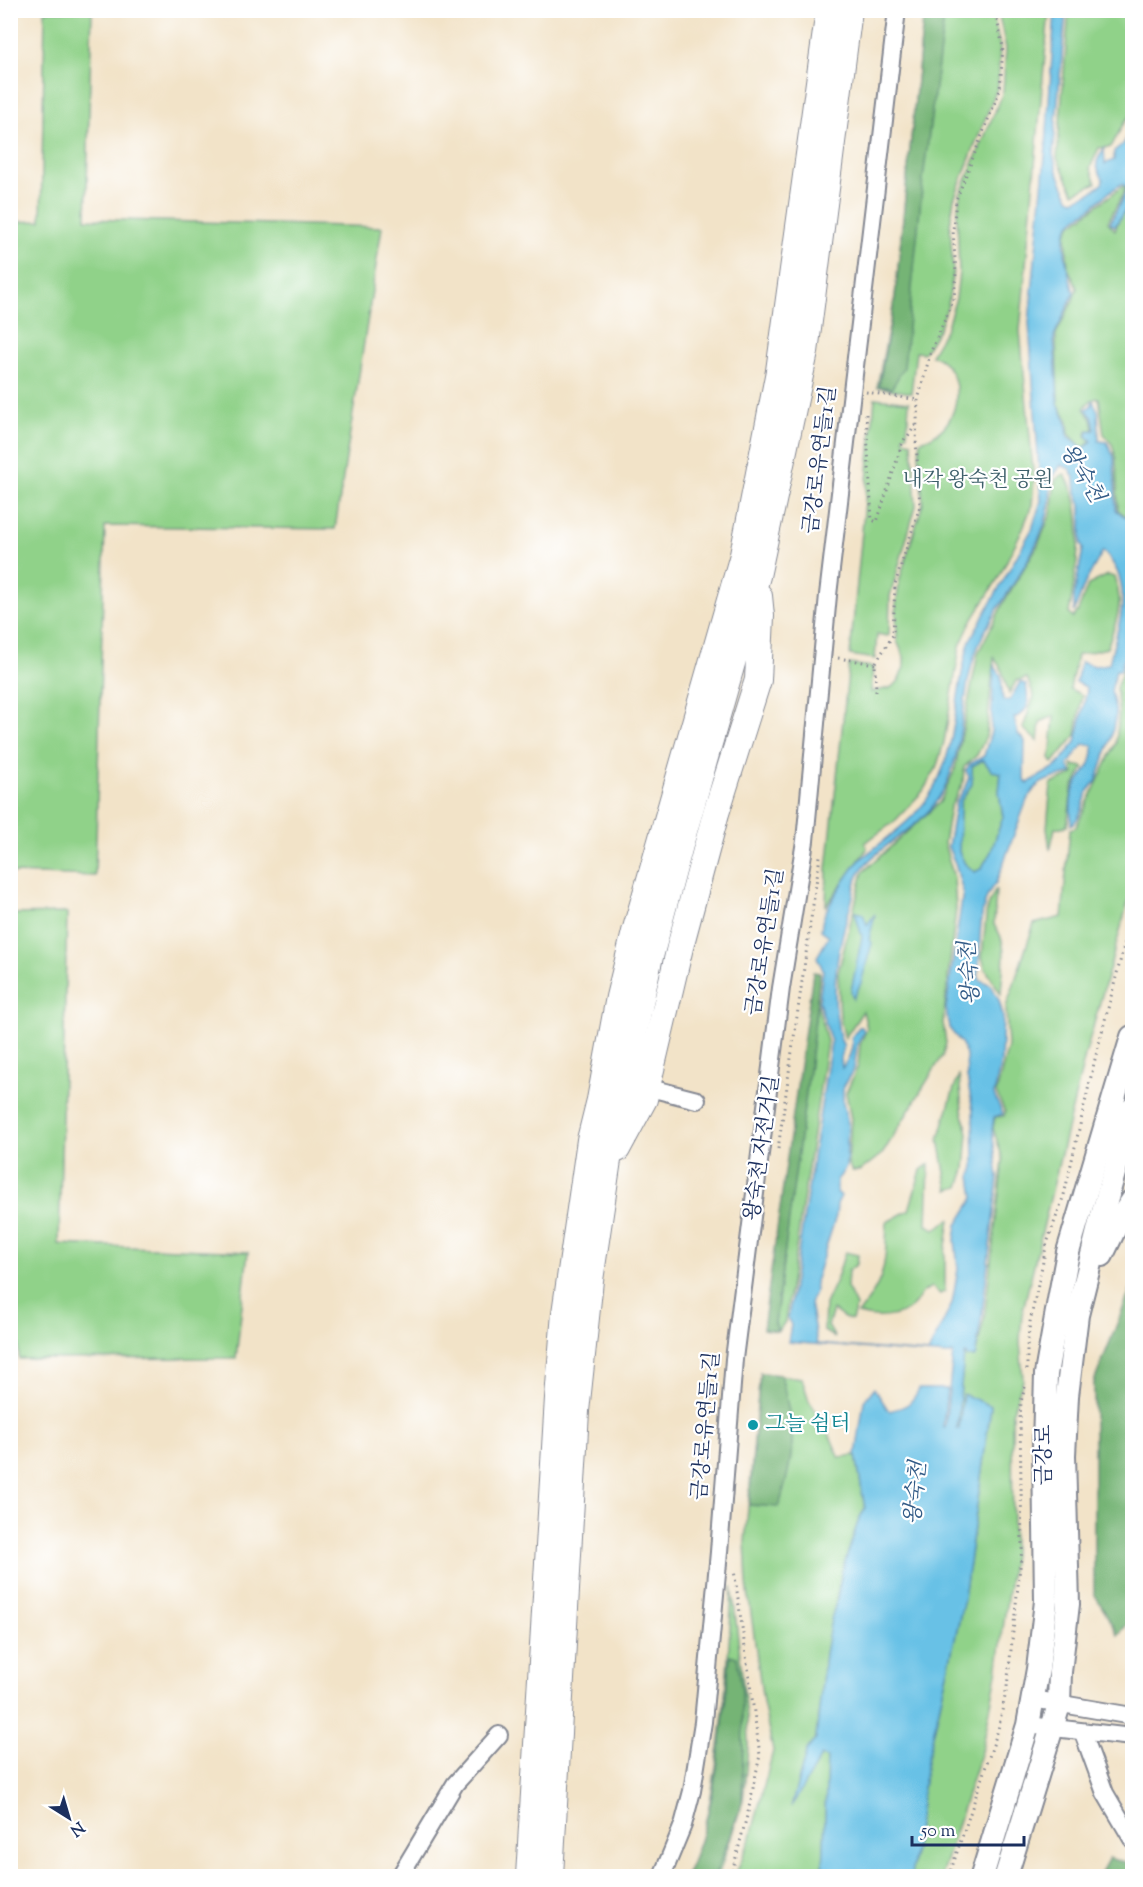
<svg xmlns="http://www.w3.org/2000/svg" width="1143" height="1887" font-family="'Sorts Mill Goudy','Noto Serif KR',serif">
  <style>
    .green { fill: #90d289; stroke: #568074; stroke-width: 1.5 }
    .forest { fill: #74b475; stroke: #48726a; stroke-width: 1.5 }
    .water { fill: #68c1e6; stroke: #4278a2; stroke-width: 1.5; fill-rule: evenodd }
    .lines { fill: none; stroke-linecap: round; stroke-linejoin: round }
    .minor-casing { stroke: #868993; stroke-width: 20 }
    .major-casing { stroke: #868993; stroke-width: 26 }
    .highway-casing { stroke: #868993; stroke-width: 28 }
    .path { stroke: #868993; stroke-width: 3; stroke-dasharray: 1.5 4.5; stroke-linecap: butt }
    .minor { stroke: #fff; stroke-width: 16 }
    .major { stroke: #fff; stroke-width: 22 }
    .highway { stroke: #fff; stroke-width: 26 }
    .culture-dot { fill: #0f9aa8; stroke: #fff; stroke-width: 2 }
    .labels { text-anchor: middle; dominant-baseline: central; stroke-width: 4.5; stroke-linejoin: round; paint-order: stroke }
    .street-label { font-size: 21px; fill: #1b2f5e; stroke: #fff }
    .park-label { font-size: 21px; fill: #3e606b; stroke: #fff }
    .culture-label { font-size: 21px; fill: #0d838f; stroke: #fff; text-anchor: start }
    .water-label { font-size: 22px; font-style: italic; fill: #325b87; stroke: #fff }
  </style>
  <rect width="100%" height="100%" fill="#fff"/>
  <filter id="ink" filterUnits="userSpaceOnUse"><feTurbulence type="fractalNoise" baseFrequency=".0167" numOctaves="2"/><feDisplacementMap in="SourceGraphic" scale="12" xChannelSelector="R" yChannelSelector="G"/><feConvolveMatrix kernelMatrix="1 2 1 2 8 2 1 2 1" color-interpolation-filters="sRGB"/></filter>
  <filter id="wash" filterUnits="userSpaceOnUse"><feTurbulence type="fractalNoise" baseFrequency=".008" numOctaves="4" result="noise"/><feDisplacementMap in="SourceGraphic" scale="24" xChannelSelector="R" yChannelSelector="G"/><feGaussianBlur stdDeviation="1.35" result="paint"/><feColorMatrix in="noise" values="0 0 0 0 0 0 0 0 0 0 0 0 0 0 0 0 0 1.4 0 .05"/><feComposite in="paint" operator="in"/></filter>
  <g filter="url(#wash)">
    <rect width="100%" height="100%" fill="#f2e3c8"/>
    <g class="green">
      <polygon points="45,11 92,11 86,219 382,227 335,529 105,526 95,876 11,873 13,525 10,524 10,222 41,221"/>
      <polygon points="924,11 992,11 1000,47 998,86 954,199 950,224 953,271 948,305 939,329 926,350 923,353 916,352 911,393 877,387 895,297"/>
      <path d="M998,11H1049L1020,331L1034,480L1032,505L1023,528L999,577L971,622L960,646L944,742L936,769L923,791L895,821L865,843L867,849L826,906L827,869L849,664L873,667L871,692L890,688L898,682L904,667V657L897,641L896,605L900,578L923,503L919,459L920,441C929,438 937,435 944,427C963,406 961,365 931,355L946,329L956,298L959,272L957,215L960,195L1003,92L1006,48Z"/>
      <polygon points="1069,11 1132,11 1132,113 1124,123 1111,147 1099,148 1090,168 1096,183 1074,193 1057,158"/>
      <path d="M1123,186L1126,188L1108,222L1115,230L1121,215L1126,212L1132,214V520L1118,510L1116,458L1112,444L1104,435L1099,398C1092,398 1087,403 1084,409L1092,419L1094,430H1087L1086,436L1091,440L1085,447L1081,446L1069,434L1068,421L1058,403L1056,334L1073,300L1077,288L1068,268L1066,234L1070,226Z"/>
      <polygon points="875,398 909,402 907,435 904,435 904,440 912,442 916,506 890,596 889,635 887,636 877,634 875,659 850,655"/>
      <path d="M1064,474C1089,511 1076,571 1069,613L1073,618L1078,611L1088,585L1108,575L1114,577C1125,605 1116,621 1107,648L1077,655L1070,689L1082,695L1076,735L1053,763L1050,759L1054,716L1040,722L1038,742L1023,728L1034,696L1027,678L1016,681L1009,694L1001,668L994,658L986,737L977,755L964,767L963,783L950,808L944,843L954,878L956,909L943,1023L946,1043L943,1055L883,1153L860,1171H852L848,1164L851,1119L846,1093L858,1066L860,1045L867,1028L863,1011L845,1038L840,1019L838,973L863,872L940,802L955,769L978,653L1005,600L1038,545L1051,513L1055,480Z"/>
      <polygon points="1132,637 1132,888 1085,1056 1022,1314 1020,1341 1023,1380 1012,1413 1013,1554 997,1674 983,1745 941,1876 911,1876 926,1766 964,1598 991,1407 963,1394 959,1429 957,1429 964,1354 966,1353 966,1356 975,1357 984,1319 1003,1160 993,1128 995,1117 1004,1116 1005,1112 996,1093 1008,1047 1006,1007 1034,924 1062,917 1070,829 1076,827 1116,743 1119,713 1116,688 1132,646"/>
      <polygon points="983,760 992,771 1001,772 999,792 1003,817 991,852 981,869 975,872 965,864 959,852 960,802 972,784 972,766"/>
      <polygon points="1072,765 1084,767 1072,789 1067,826 1055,828 1050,850 1047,828 1051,784 1074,774"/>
      <path d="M996,889L994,925C1010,944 1002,970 1001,994L985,968L982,957L987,907Z"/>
      <polygon points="67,913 59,1244 248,1252 236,1358 19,1359 16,1279 10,1278 11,914"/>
      <polygon points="817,1003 827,1041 785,1322 778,1331 775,1323"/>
      <polygon points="959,1075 962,1110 968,1133 965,1169 959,1187 948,1190 939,1139 953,1091"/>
      <path d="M929,1164L927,1225L935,1229L950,1219L945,1253V1291L940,1294L932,1287C917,1293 922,1298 912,1307C898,1319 874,1319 858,1314C887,1278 885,1265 887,1222L909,1210L921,1170Z"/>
      <polygon points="845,1252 858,1255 857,1264 848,1271 847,1287 856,1306 852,1320 844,1318 833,1310 828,1326 835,1338 824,1331 825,1304 837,1278"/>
      <polygon points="760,1373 802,1378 809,1401 825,1424 839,1457 856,1455 865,1509 859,1519 842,1571 825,1654 816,1738 807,1750 792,1803 821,1756 827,1758 823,1876 735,1876 751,1837 773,1751 763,1702 747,1584 745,1542"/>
      <path d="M732,1586L747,1718L748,1746L743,1801L718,1876H686C706,1836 712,1792 719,1747C726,1694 730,1641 732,1586Z"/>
    </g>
    <g class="forest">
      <polygon points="924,11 945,11 923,179 904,367 892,388 879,386 895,297"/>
      <polygon points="813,972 820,973 810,1064 775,1323 778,1331 763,1329"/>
      <polygon points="1132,1286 1132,1619 1118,1635 1094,1593 1094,1382"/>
      <path d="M760,1373L781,1375C786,1397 793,1423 792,1446C791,1466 784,1488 779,1507L749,1505Z"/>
      <path d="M730,1655L737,1657L742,1691L743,1750L742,1803L715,1876H686C718,1810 722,1728 730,1655Z"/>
      <polygon points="1109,1858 1131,1865 1132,1876 1099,1876"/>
    </g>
    <g class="water">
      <path d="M1055,11H1066L1053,155L1057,171L1069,198L1074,200L1090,193L1102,184L1103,179C1095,164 1094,164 1104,149L1105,164L1114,160V151L1124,143C1125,136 1131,133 1132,126V212L1125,210L1115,226L1110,223L1126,192L1127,187L1122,184C1110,190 1103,198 1092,207C1086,212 1076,217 1070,224C1058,238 1069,276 1074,293L1054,336L1058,404L1066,421L1068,436L1081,447H1086L1092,441L1087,436L1088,431L1095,430L1093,418L1086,409L1091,406L1093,401L1098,411L1099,441L1107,442L1114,457L1116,510L1132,522L1130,642L1120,671L1116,670L1111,691L1116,714L1111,738L1096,782C1082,791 1086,815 1071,825C1071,815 1070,804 1072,795C1077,774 1094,772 1093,746L1083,744L1068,765L1072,773C1049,780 1039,778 1027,800L996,883C976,902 981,948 978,975L980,980L991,985L999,1000L1003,1016L1001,1061L994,1095L1003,1114L994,1117L992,1130L998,1177L982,1314L975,1357H966V1354H964L957,1429H959L963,1394L991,1406L964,1598L926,1766L911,1876H823L827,1758L821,1756L791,1807L807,1750L816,1738L825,1654L831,1619L837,1600L842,1571L859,1519L865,1509L856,1455L864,1401L874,1388L889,1411C906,1407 911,1405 919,1389H947L943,1427L945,1428L953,1353L948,1355L788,1342L791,1325L788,1319L831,1042L819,1002L823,970L817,957L829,936L821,930C822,925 822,920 824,916C827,907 854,865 861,859C888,836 918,819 935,786C959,741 954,688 970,640L1032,529L1041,501L1029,323L1046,146ZM1061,465L1070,469L1075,480L1076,493L1081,505V544L1083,549L1074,596V612L1085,583L1103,551C1137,585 1118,624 1109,664L1095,666L1081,662L1076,682L1086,687L1087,691L1076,742L1057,766L1028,783L1024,780L1025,741L1018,734L1014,718C1032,710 1028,701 1026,684L1020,682L1010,700L1003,701L1001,676L994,665L991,732L984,756L970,764L966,770L969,777L965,788L956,802L948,847L955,863L963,892L946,1008L949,1028L962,1044L966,1055L967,1077L973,1111L974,1167L971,1176L974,1198L957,1225L955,1240L958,1269L952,1304L928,1353L817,1344L810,1303L816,1290L815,1282L836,1216L837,1204L841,1196L837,1192V1181L846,1167L848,1123L843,1103V1086L854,1069L857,1046L864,1031L862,1027H859L851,1038C855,1049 848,1060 842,1068L841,1058L844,1046C838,1037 839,1031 837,1020C831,980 839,943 851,904C855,890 854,878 864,866C886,841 920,827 938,799C969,752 957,688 982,637C1004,590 1057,535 1050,481ZM983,760L992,771L1001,773L999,792L1003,817L991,852L981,869L975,872L965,864L959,852L960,802L972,784V766Z"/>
      <polygon points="855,912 863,914 867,925 875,914 869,939 872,943 861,983 853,999 851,991 862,937"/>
    </g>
  </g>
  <g filter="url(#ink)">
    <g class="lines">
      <defs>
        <g id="minor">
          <polyline points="646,1087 697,1100"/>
          <polyline points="1033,1699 1132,1716"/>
          <polyline points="1028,1725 1132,1737"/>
          <polyline points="1083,1733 1105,1793 1132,1839"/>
          <polyline points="400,1876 455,1784 499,1735"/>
          <polyline points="662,1876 683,1825 692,1791 703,1722 719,1552 734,1359 781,988 805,841 828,595 897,10"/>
        </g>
        <g id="major">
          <polyline points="1102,1255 1118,1222 1132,1201"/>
          <polyline points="982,1876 1028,1725 1038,1669 1046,1601 1044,1446 1046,1374 1059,1300 1068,1252 1132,1037"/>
          <polyline points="1006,1876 1059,1705 1060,1672 1068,1604 1064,1455 1067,1396 1077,1315 1100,1223 1132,1109"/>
        </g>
        <g id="highway">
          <polyline points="617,1149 644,1099 680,947 716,813 758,680 761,616 759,596"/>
          <polyline points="529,1876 558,1398 565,1313 590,1140 600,1100 619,997 635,932 743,555 779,371 829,10"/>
          <polyline points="550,1876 576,1411 590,1280 611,1140 649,960 681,841 757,576 805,352 849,10"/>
        </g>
      </defs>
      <use href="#minor" class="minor-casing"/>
      <use href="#major" class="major-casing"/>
      <use href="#highway" class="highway-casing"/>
      <g class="path">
        <polyline points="866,392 918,400"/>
        <polyline points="866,414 872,520 877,522 902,444 905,438 908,437 917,422"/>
        <polyline points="838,658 875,664"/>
        <polyline points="876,692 875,664 893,635 895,584 920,506 916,441 918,400 931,351 954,299 956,273 953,230 956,200 1000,90 1003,47 995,10"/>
        <polyline points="778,1149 820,856"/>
        <polyline points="1027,1370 1027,1347 1030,1322 1047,1243 1064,1195 1095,1059 1132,915"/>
        <polyline points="731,1876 748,1812 760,1755 734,1570"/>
        <polyline points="949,1876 998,1730 1007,1687 1022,1549 1020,1419 1021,1402 1026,1383"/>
      </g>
      <use href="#minor" class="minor"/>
      <use href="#major" class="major"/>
      <use href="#highway" class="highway"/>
    </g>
  </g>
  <circle class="culture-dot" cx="753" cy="1425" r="6"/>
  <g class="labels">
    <g class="street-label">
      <text transform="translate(821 460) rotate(-83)">금강로유연들1길</text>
      <text transform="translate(766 942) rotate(-81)">금강로유연들1길</text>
      <text transform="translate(763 1148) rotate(-82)">왕숙천 자전거길</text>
      <text transform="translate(707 1426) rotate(-85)">금강로유연들1길</text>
      <text transform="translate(1045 1455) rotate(-90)">금강로</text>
    </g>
    <g class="park-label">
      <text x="978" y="481">내각 왕숙천 공원</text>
    </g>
    <g class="culture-label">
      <text x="765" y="1425">그늘 쉼터</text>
    </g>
    <g class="water-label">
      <text transform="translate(1081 474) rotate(59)">왕숙천</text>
      <text transform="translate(971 973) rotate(-94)">왕숙천</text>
      <text transform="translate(917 1493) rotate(-84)">왕숙천</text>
    </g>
  </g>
  <rect width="1143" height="1887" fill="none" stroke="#fff" stroke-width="36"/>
  <g transform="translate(69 1818) rotate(143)" stroke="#ffffff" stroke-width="4.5" paint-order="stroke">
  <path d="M0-4.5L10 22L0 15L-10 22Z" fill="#1b2f5e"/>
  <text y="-9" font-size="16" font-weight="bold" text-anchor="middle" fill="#1b2f5e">N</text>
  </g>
  <path d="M912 1836v9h112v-9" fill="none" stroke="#1b2f5e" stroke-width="3"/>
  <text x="921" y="1836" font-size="18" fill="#1b2f5e" stroke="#ffffff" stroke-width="4.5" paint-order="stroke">50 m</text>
</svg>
